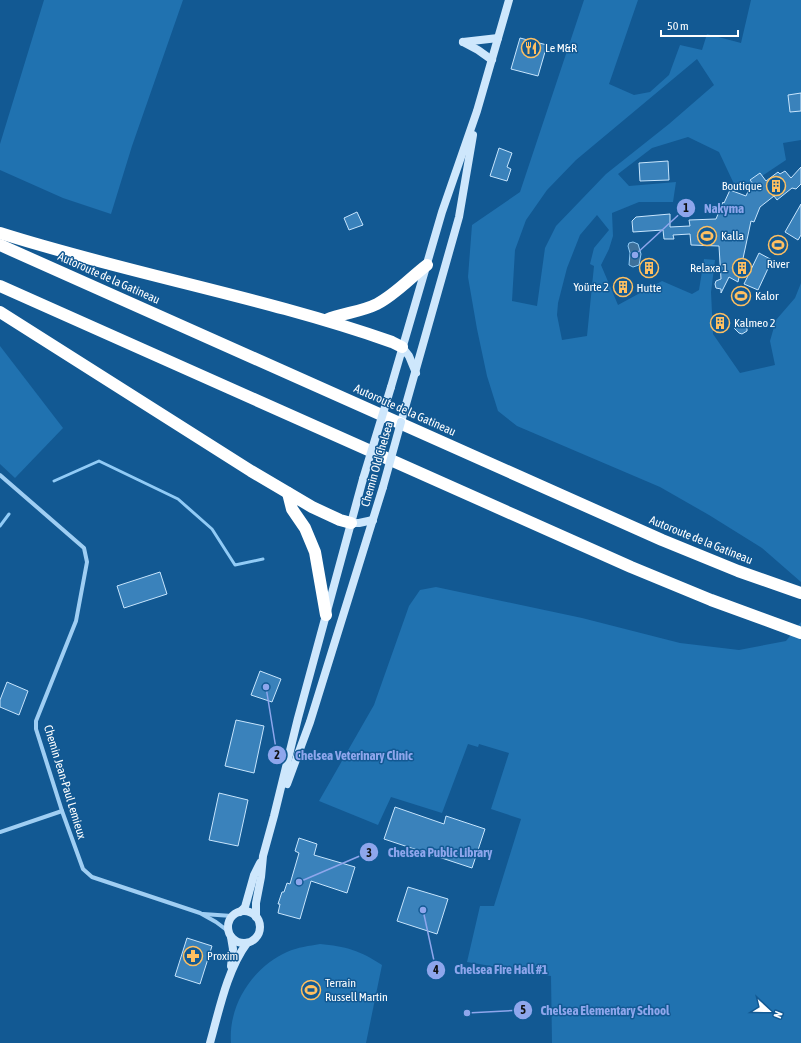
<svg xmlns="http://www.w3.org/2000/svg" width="801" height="1043" font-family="'Asap Condensed',sans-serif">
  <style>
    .green { fill: #2072b0; fill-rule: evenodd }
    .water { fill: #3e719b; stroke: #91cbf6 }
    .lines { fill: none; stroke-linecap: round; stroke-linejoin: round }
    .stream { stroke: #91cbf6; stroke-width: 3 }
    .building { fill: #3a82bb; stroke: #c7e5fd }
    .street { stroke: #9fcef3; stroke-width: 4 }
    .secondary { stroke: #cee7fc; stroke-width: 8 }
    .highway { stroke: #fff; stroke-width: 12 }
    .secondary-bridge { stroke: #cee7fc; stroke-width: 8 }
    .labels { text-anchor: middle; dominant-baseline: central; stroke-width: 3; stroke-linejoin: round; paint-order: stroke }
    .poi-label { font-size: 12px; fill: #fff; stroke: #125993; text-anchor: start }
    .street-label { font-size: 12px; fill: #fff; stroke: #125993 }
    .leader { fill: none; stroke: #8ea6ec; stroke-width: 1.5 }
    .callout-dot { fill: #8ea6ec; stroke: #125993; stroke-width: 1.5 }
    .mark-label { font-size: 12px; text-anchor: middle; font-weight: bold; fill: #111 }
    .callout-label { font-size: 13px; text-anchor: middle; font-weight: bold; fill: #8ea6ec; stroke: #125993; stroke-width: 3; stroke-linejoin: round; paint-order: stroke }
  </style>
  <rect width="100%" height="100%" fill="#125993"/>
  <g class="green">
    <polygon points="44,0 183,0 132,146 111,214 63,198 0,170 0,144"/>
    <path d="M584,0H638L609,84L634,95L650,92L669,75L680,45L702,50L707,34L741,43L751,0H801V140L783,143L786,160L744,188L734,184L719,152L688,137L652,148L618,174L629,186L676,182L673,202H639L612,213L613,236L609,249L601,265L618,305L662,281L692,294L699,290L704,259L715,260L711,292L713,334L740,373L775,365L770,341L776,320L795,298L801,283V582L762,548L709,515L660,487L517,426L498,411L487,376L477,329L468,277L472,225L520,192ZM697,59L714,85L669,124L606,174L556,226L545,248L537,306L512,301L515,250L526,220L547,190L576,160ZM597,215L609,230L594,248L590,264L594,266L587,336L562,340L557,315L558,303L567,268L580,235Z"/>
    <polygon points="0,346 63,428 15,478 0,464"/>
    <polygon points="436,587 582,618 680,643 739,650 786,641 801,622 801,1043 552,1043 551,976 467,962 480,906 494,906 521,819 491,809 509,753 479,744 478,747 468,744 442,813 391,797 378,825 319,801 374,705 409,606 420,590"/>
    <path d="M320,944C345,946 361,951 382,965L366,1043H231C228,1005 253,967 287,952C298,947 309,946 320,944Z"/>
  </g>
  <polygon class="water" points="633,242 638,244 641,254 639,265 633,267 629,265 630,253 628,246 629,243"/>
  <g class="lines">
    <g class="stream">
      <polyline points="54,481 99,461 178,499 212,529 235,565 263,559"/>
      <polyline points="0,526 9,514"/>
    </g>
  </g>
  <g class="building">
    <polygon points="520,38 547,45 538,76 511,69"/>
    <polygon points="801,93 801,111 790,112 788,95"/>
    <polygon points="499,148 512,153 507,167 511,169 507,181 490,176"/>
    <polygon points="668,161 669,180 640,181 639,163"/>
    <polygon points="801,167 801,184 796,189 792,188 777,200 774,196 760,207 754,222 751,221 738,282 729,277 721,293 721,289 716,288 715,284 716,281 721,279 719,246 691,245 690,234 673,235 674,239 664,239 663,230 633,232 632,221 636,217 670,214 670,227 690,226 689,220 716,219 723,202 724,203 730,190 746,196 749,189 754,185 750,180 760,173 766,181 778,172 780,174 785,171 791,178"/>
    <polygon points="801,204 801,235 798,240 785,232"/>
    <polygon points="357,212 363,225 349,230 344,218"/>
    <polygon points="759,253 772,260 758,290 744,284"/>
    <polygon points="725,317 726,327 715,328 714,318"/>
    <polygon points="740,323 744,324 747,328 747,331 742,334 739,333 734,328"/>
    <polygon points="160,572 167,594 124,608 117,586"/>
    <polygon points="260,671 281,679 272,702 251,695"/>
    <polygon points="7,682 28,691 19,715 0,707 0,700"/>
    <polygon points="236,720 264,726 254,773 225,766"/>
    <polygon points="219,793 248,800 238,846 209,840"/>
    <polygon points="395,807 444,824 446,816 485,829 472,868 384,839"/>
    <polygon points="299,838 317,844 314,855 355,867 347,893 311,881 300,919 278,913 280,904 278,904 282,892 284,892 287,883 290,884 299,853 295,851"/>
    <polygon points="408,887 448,899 437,934 397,921"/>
    <polygon points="187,938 212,946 200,984 175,976"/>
  </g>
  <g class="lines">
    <g class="street">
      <polyline points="0,475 84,548 87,562 76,621 36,721 36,729 62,811 83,869 92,877 200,913 216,922 228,931"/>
      <polyline points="0,832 62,811"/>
      <polyline points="203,914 232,916"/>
    </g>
    <g class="secondary">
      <polyline points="463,42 498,38"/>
      <polyline points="463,42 478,50 492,60"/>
      <polyline points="402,347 409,356 416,373"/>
      <polyline points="391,387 442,212 477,111 509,0"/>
      <polyline points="401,422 459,217 473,135"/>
      <polyline points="351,523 359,523 373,520"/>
      <polyline points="287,784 310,722 383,487"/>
      <circle cx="244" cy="927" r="16"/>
      <polyline points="240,912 245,907 254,875 260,863"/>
      <polyline points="256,917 256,903 261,877 263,856 274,816 298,718 363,479"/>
      <polyline points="231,966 233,949 231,937"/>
      <path d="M210,1043C219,1011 227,970 247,943"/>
    </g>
    <g class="highway">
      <path d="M0,233C129,274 264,297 392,342L402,347"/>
      <polyline points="0,245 662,540 738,571 801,593"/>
      <polyline points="0,286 631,567 711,600 801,633"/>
      <polyline points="0,312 251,471 312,507 340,520 351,523"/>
      <path d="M326,320C343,313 361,312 377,304C396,294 411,277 427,265"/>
      <polyline points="288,493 292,509 305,528 315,552 326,615"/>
    </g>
    <g class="secondary-bridge">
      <polyline points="363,479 391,387"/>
      <polyline points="383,487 401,422"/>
    </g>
  </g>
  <defs>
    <symbol id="restaurant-ring" viewBox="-11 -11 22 22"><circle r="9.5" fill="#125993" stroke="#ffc061" stroke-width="1.5"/><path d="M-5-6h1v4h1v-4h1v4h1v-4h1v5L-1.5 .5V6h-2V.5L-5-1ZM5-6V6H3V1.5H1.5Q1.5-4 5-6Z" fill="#ffc061"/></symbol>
    <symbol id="building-ring" viewBox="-11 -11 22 22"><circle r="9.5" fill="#125993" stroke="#ffc061" stroke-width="1.5"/><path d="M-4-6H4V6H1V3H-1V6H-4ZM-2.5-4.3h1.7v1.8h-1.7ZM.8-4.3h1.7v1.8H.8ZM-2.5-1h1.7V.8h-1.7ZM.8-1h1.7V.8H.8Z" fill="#ffc061"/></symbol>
    <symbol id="stadium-ring" viewBox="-11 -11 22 22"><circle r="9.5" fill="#125993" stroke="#ffc061" stroke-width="1.5"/><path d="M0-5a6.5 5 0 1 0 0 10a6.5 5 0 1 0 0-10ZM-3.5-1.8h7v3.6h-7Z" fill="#ffc061"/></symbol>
    <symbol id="pharmacy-ring" viewBox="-11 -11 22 22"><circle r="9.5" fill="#125993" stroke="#ffc061" stroke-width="1.5"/><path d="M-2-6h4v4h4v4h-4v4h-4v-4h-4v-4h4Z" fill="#ffc061"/></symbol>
  </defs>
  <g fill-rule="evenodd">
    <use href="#restaurant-ring" x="520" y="37" width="22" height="22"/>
    <use href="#building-ring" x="765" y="175" width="22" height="22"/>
    <use href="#stadium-ring" x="696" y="225" width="22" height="22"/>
    <use href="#stadium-ring" x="767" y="234" width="22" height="22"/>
    <use href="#building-ring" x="638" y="257" width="22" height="22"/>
    <use href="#building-ring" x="731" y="257" width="22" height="22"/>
    <use href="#building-ring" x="612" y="276" width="22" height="22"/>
    <use href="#stadium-ring" x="730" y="285" width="22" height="22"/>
    <use href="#building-ring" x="709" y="312" width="22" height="22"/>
    <use href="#pharmacy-ring" x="182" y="945" width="22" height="22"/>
    <use href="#stadium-ring" x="300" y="979" width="22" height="22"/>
  </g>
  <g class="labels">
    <g class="poi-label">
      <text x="545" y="48">Le M&amp;R</text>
      <text x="762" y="186" text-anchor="end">Boutique</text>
      <text x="721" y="236">Kalla</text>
      <text x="778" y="264" text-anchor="middle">River</text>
      <text x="728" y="268" text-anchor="end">Relaxa 1</text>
      <text x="609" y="287" text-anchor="end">Yoürte 2</text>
      <text x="649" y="288" text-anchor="middle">Hutte</text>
      <text x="755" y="296">Kalor</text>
      <text x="734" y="323">Kalmeo 2</text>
      <text x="207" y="956">Proxim</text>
      <text x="325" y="983">Terrain<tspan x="325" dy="14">Russell Martin</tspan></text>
    </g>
    <g class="street-label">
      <text transform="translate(109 278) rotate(24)">Autoroute de la Gatineau</text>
      <text transform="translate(405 410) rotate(24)">Autoroute de la Gatineau</text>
      <text transform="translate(377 464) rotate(-74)">Chemin Old Chelsea</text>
      <text transform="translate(701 540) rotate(22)">Autoroute de la Gatineau</text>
      <text transform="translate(65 782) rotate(73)">Chemin Jean-Paul Lemieux</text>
    </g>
  </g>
  <path class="leader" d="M635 255L686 208M266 687L277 755M299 882L369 852M423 910L436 970M467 1013L523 1010"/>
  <g class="callout-dot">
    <circle cx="635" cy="255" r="4"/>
    <circle cx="266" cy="687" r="4"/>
    <circle cx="299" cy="882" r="4"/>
    <circle cx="423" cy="910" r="4"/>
    <circle cx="467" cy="1013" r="4"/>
    <circle cx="686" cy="208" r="10"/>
    <circle cx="277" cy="755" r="10"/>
    <circle cx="369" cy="852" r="10"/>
    <circle cx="436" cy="970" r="10"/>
    <circle cx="523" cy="1010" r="10"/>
  </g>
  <g class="mark-label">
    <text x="686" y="212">1</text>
    <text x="277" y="759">2</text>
    <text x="369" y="857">3</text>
    <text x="436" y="974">4</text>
    <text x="523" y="1014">5</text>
  </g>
  <g class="callout-label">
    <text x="724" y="213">Nakyma</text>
    <text x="354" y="760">Chelsea Veterinary Clinic</text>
    <text x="440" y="857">Chelsea Public Library</text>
    <text x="501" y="974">Chelsea Fire Hall #1</text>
    <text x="605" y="1015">Chelsea Elementary School</text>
  </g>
  <g transform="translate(769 1011) rotate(112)" stroke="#125993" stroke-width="3" paint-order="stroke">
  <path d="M0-3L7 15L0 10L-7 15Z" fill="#ffffff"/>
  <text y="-6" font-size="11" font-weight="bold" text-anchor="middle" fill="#ffffff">N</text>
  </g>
  <path d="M661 30v6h77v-6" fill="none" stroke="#ffffff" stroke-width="2"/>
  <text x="667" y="30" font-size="12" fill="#ffffff" stroke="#125993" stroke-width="3" paint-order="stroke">50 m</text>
</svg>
